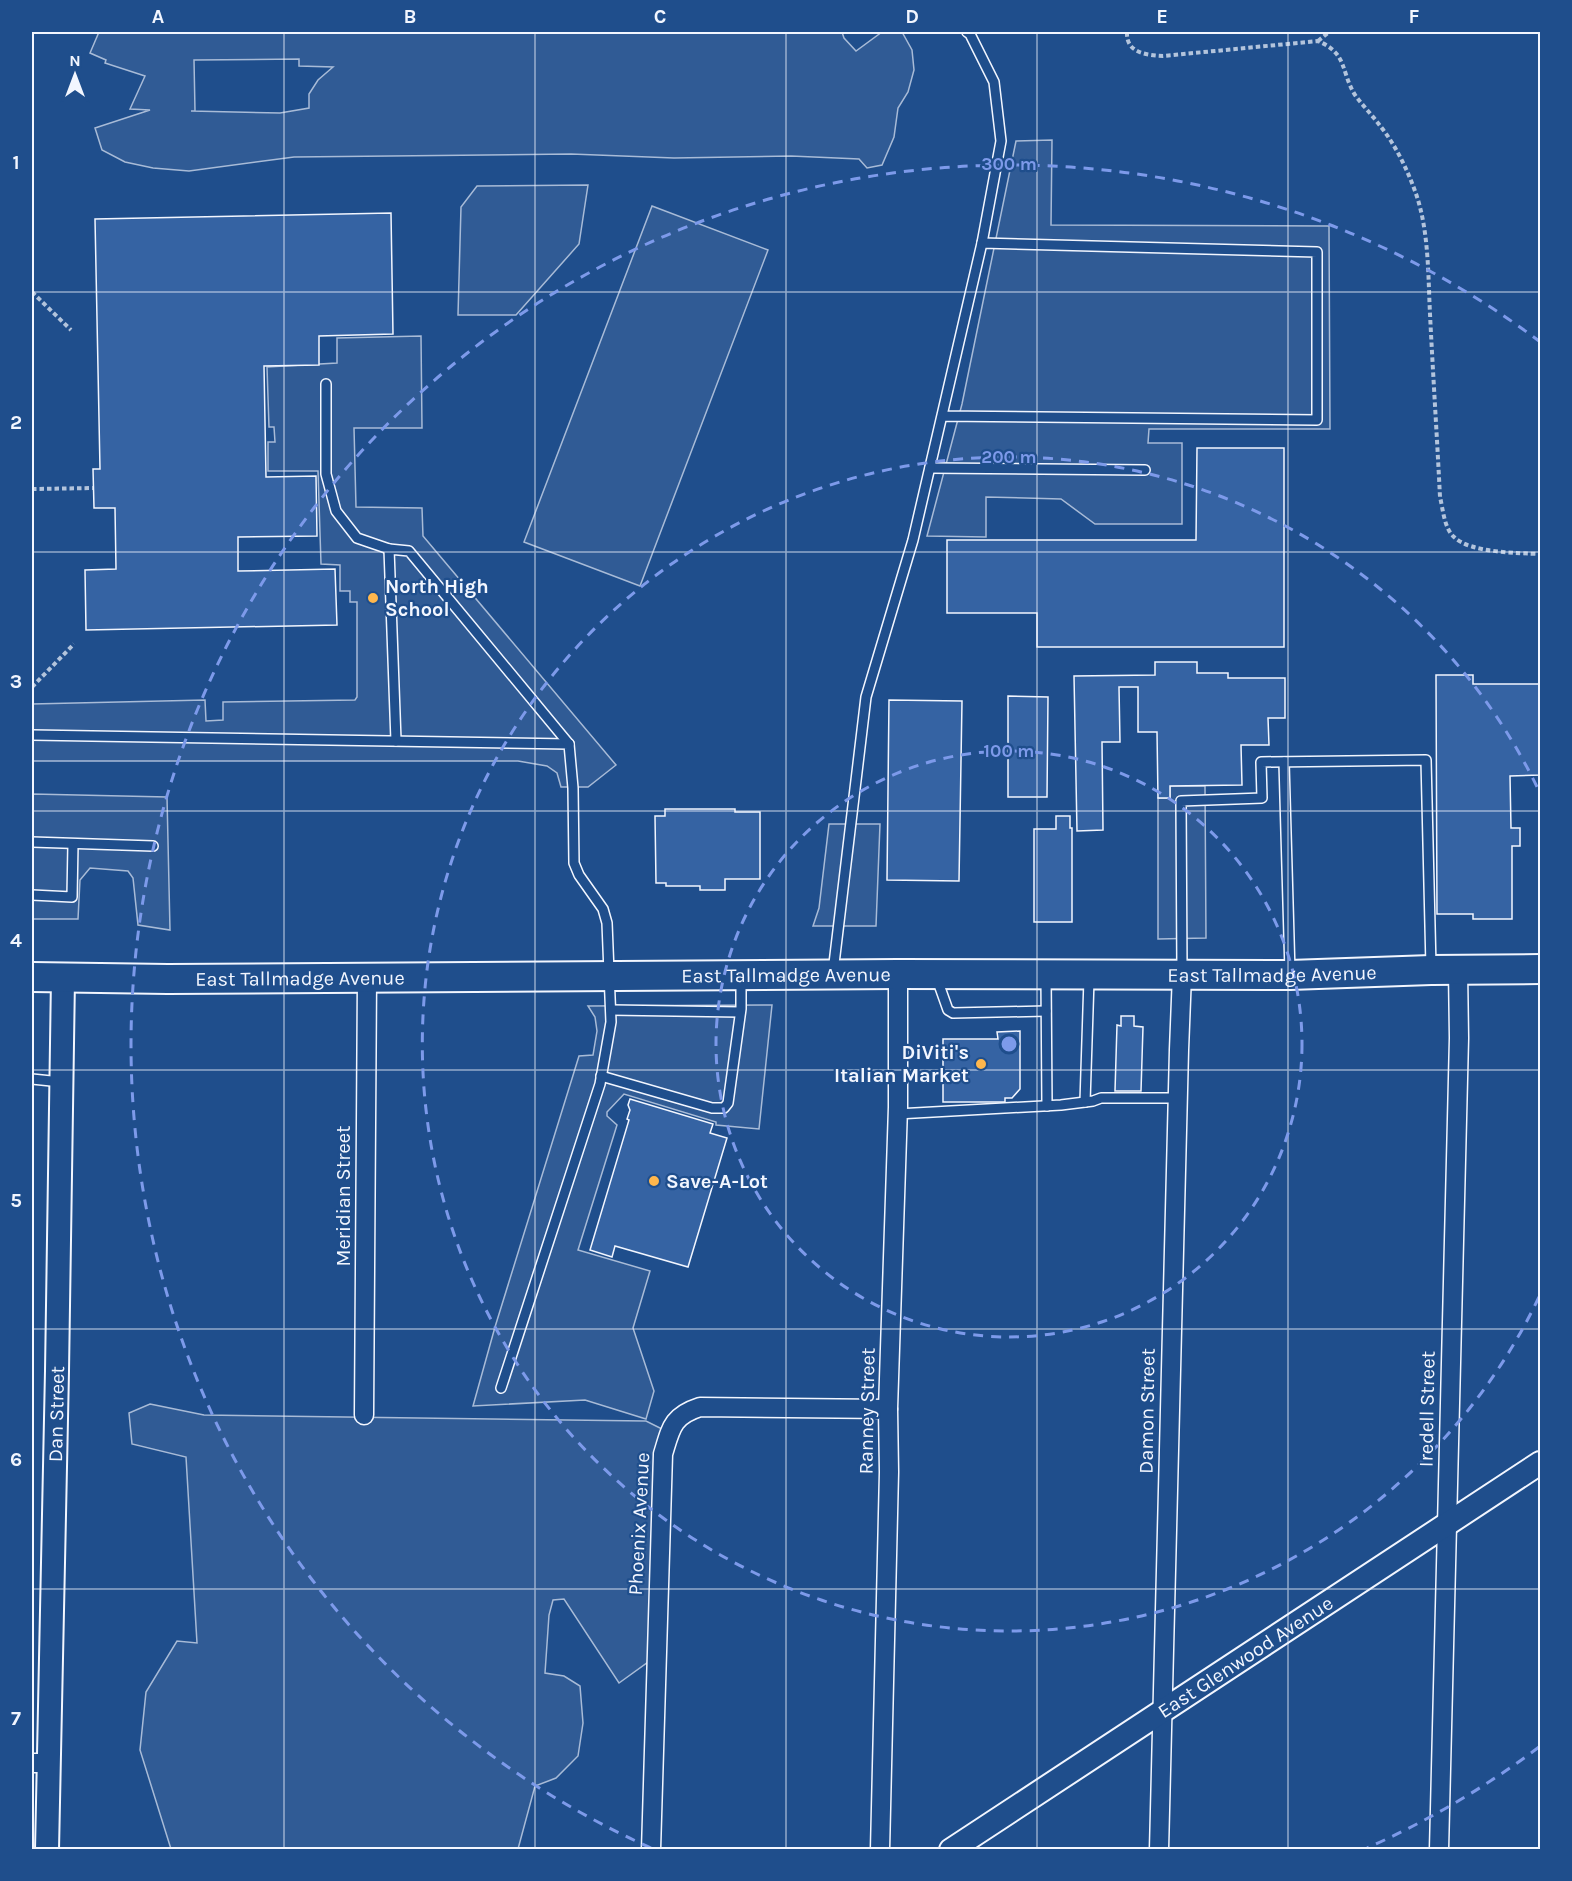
<svg xmlns="http://www.w3.org/2000/svg" width="1572" height="1881" font-family="Karla,sans-serif">
  <style>
    .built { fill: #305b95; stroke: #a8bbd7; stroke-width: 1.5; fill-rule: evenodd }
    .building { fill: #3563a3; stroke: #f2f6ff; stroke-width: 1.5 }
    .lines { fill: none; stroke-linecap: round; stroke-linejoin: round }
    .service-casing { stroke: #f2f6ff; stroke-width: 12 }
    .minor-casing { stroke: #f2f6ff; stroke-width: 21 }
    .tertiary-casing { stroke: #f2f6ff; stroke-width: 26 }
    .primary-casing { stroke: #f2f6ff; stroke-width: 32 }
    .path { stroke: #b3c4dc; stroke-width: 4; stroke-dasharray: 4.5 3; stroke-linecap: butt }
    .service { stroke: #1f4e8c; stroke-width: 9 }
    .minor { stroke: #1f4e8c; stroke-width: 18 }
    .tertiary { stroke: #1f4e8c; stroke-width: 22 }
    .primary { stroke: #1f4e8c; stroke-width: 28 }
    .grid { fill: none; stroke: #f2f6ff; stroke-width: 1.5; stroke-opacity: 0.55 }
    .ring { fill: none; stroke: #7d9aea; stroke-width: 3; stroke-dasharray: 10 8 }
    .poi-dot { fill: #ffb74d; stroke: #1f4e8c; stroke-width: 2 }
    .labels { text-anchor: middle; dominant-baseline: central; stroke-width: 4.5; stroke-linejoin: round; paint-order: stroke }
    .poi-label { font-size: 20px; font-weight: bold; fill: #f2f6ff; stroke: #1f4e8c; text-anchor: start }
    .street-label { font-size: 20px; fill: #f2f6ff; stroke: #1f4e8c }
    .centre { fill: #7d9aea; stroke: #1f4e8c; stroke-width: 3 }
    .ring-label { font-size: 18px; text-anchor: middle; font-weight: bold; fill: #7d9aea; stroke: #1f4e8c; stroke-width: 4.5; stroke-linejoin: round; paint-order: stroke }
    .neatline { fill: none; stroke: #f2f6ff; stroke-width: 2 }
    .grid-label { font-size: 20px; text-anchor: middle; font-weight: bold; fill: #f2f6ff }
  </style>
  <rect width="100%" height="100%" fill="#1f4e8c"/>
  <g class="built">
    <path d="M99,32H842L844,38L856,51L882,32H902L912,50L914,70L908,92L898,108L894,137L882,165L867,168L859,159L791,156L674,158L571,154L294,157L189,171L153,168L125,162L102,150L95,128L150,110L130,109L145,76L105,63L106,60L90,53ZM299,59V66L333,67L318,80L309,94V108L280,113L191,111H195L194,60Z"/>
    <polygon points="1052,140 1051,225 1329,226 1330,429 1149,429 1148,443 1182,443 1182,524 1095,524 1061,499 986,497 986,537 927,536 962,404 1016,141"/>
    <polygon points="588,185 579,244 516,315 458,315 461,207 477,186"/>
    <polygon points="652,206 768,250 640,586 524,542"/>
    <polygon points="421,336 422,428 354,428 356,507 422,508 423,536 616,765 588,787 561,787 557,773 547,766 518,761 32,761 32,704 205,700 206,721 223,720 223,702 355,700 357,697 357,602 350,602 350,591 340,591 340,565 321,564 318,471 268,471 268,442 275,442 274,427 269,427 267,367 337,363 337,338"/>
    <polygon points="1170,786 1205,786 1206,938 1158,939 1158,798 1170,798"/>
    <polygon points="32,794 167,797 170,930 138,925 133,878 128,871 90,868 80,880 78,919 32,919"/>
    <polygon points="829,824 880,824 876,926 813,926 819,908"/>
    <polygon points="772,1005 759,1129 716,1125 716,1122 624,1094 607,1112 607,1116 617,1125 578,1250 650,1271 633,1328 654,1391 646,1419 585,1400 473,1406 495,1327 579,1056 593,1055 597,1031 595,1017 588,1006"/>
    <polygon points="150,1404 204,1415 646,1421 664,1430 648,1662 619,1683 564,1599 553,1600 549,1615 545,1673 564,1676 580,1686 583,1723 578,1756 556,1778 535,1786 518,1849 171,1849 140,1750 146,1692 177,1641 197,1643 186,1457 132,1444 129,1413"/>
  </g>
  <g class="building">
    <polygon points="391,213 393,334 319,336 319,365 264,366 266,477 316,476 317,536 238,537 238,571 335,569 337,625 86,630 85,570 116,569 115,508 94,508 93,469 100,469 95,219"/>
    <polygon points="1197,448 1284,448 1284,647 1037,647 1037,613 947,613 947,540 1196,540"/>
    <polygon points="1155,662 1197,662 1197,673 1228,673 1228,678 1285,678 1285,718 1268,718 1269,745 1241,745 1242,785 1170,786 1170,798 1158,798 1157,732 1138,732 1138,687 1119,687 1120,742 1102,742 1103,830 1077,831 1074,676 1155,675"/>
    <polygon points="1436,675 1473,675 1473,684 1540,684 1540,775 1510,776 1511,828 1520,828 1520,846 1512,846 1512,919 1473,919 1473,914 1437,914"/>
    <polygon points="1008,696 1048,697 1047,797 1008,797"/>
    <polygon points="889,700 962,701 959,881 887,880"/>
    <polygon points="665,809 735,809 735,812 760,812 760,879 725,879 725,890 700,890 700,886 666,886 666,883 656,883 655,816 665,816"/>
    <polygon points="1056,816 1070,816 1070,828 1072,828 1072,922 1034,922 1034,829 1056,829"/>
    <polygon points="1121,1016 1134,1016 1134,1026 1143,1027 1141,1091 1115,1091 1117,1025 1121,1026"/>
    <polygon points="1020,1031 1020,1089 1012,1098 1005,1098 1005,1102 943,1102 943,1039 998,1039 997,1032"/>
    <polygon points="630,1099 713,1124 710,1133 727,1138 688,1267 615,1246 612,1257 590,1250 629,1120 627,1119 630,1110 628,1105"/>
  </g>
  <g class="lines">
    <defs>
      <g id="service">
        <polyline points="967,32 970,34 994,82 1001,141 982,243"/>
        <polyline points="326,384 326,474 336,511 357,538 389,549"/>
        <polyline points="930,468 1145,470"/>
        <polyline points="32,735 569,744 573,788 574,863 579,875 603,909 607,923 611,1022 600,1084 501,1388"/>
        <polyline points="396,741 389,549 409,551 569,744"/>
        <polyline points="1284,762 1290,973"/>
        <polyline points="32,842 153,846"/>
        <polyline points="32,895 72,897 73,844"/>
        <polyline points="833,972 866,697 913,540 982,243 1317,252 1317,420 942,416"/>
        <polyline points="1182,972 1181,801 1262,798 1261,762 1426,760 1431,967"/>
        <polyline points="1046,976 1047,1106"/>
        <polyline points="937,979 948,1010 953,1013 1046,1011"/>
        <polyline points="611,1010 740,1012"/>
        <polyline points="601,1076 712,1108 724,1108 728,1103 741,1009 741,979"/>
        <polyline points="32,1079 61,1082"/>
        <polyline points="1085,1102 1089,979"/>
        <polyline points="897,1114 1061,1105 1093,1101 1101,1098 1177,1098"/>
      </g>
      <g id="minor">
        <polyline points="364,1415 367,978"/>
        <polyline points="32,1763 48,1763"/>
        <path d="M651,1850L663,1454C671,1428 672,1416 700,1407L888,1409"/>
        <polyline points="880,1850 889,1472 888,1409 898,1107 898,974"/>
        <polyline points="1159,1850 1179,1050 1182,974"/>
        <polyline points="1439,1850 1459,1038 1458,970"/>
      </g>
      <g id="tertiary">
        <path id="s1" d="M47,1850L57,1371L63,978"/>
        <path id="s2" d="M951,1850L1540,1463"/>
      </g>
      <g id="primary">
        <path id="s3" d="M32,977L168,979L898,974L1290,975L1431,970L1540,969"/>
      </g>
    </defs>
    <use href="#service" class="service-casing"/>
    <use href="#minor" class="minor-casing"/>
    <use href="#tertiary" class="tertiary-casing"/>
    <use href="#primary" class="primary-casing"/>
    <g class="path">
      <path d="M1127,32C1126,53 1146,55 1163,56L1318,41C1348,54 1340,70 1355,95C1363,106 1373,116 1381,127C1396,146 1407,169 1415,191C1429,229 1428,274 1430,314C1433,375 1437,436 1440,497C1443,509 1444,528 1454,537C1470,553 1519,553 1540,554"/>
      <polyline points="1318,41 1329,32"/>
      <polyline points="32,292 71,330"/>
      <polyline points="32,489 93,488"/>
      <polyline points="32,687 74,644"/>
    </g>
    <use href="#service" class="service"/>
    <use href="#minor" class="minor"/>
    <use href="#tertiary" class="tertiary"/>
    <use href="#primary" class="primary"/>
  </g>
  <path class="grid" d="M284,32V1850M535,32V1850M786,32V1850M1037,32V1850M1288,32V1850M32,292H1540M32,552H1540M32,811H1540M32,1070H1540M32,1329H1540M32,1589H1540"/>
  <g class="ring">
    <circle cx="1009" cy="1044" r="293"/>
    <path d="M1539 1297A587 587 0 1 1 1539 791"/>
    <path d="M1539 1747A880 880 0 0 1 1367 1848M651 1848A880 880 0 1 1 1539 341"/>
  </g>
  <g class="poi-dot">
    <circle cx="373" cy="598" r="6"/>
    <circle cx="981" cy="1064" r="6"/>
    <circle cx="654" cy="1181" r="6"/>
  </g>
  <g class="labels">
    <g class="poi-label">
      <text x="385" y="586">North High<tspan x="385" dy="23">School</tspan></text>
      <text x="969" y="1052" text-anchor="end">DiViti's<tspan x="969" dy="23">Italian Market</tspan></text>
      <text x="666" y="1181">Save-A-Lot</text>
    </g>
    <g class="street-label">
      <text stroke="none"><textPath href="#s3" startOffset="1240">East Tallmadge Avenue</textPath></text>
      <text stroke="none"><textPath href="#s3" startOffset="754">East Tallmadge Avenue</textPath></text>
      <text stroke="none"><textPath href="#s3" startOffset="268">East Tallmadge Avenue</textPath></text>
      <text transform="translate(343 1196) rotate(-90)">Meridian Street</text>
      <text transform="translate(1427 1409) rotate(-89)">Iredell Street</text>
      <text transform="translate(867 1411) rotate(-89)">Ranney Street</text>
      <text transform="translate(1147 1411) rotate(-89)">Damon Street</text>
      <text stroke="none"><textPath href="#s1" startOffset="436">Dan Street</textPath></text>
      <text transform="translate(639 1524) rotate(-87)">Phoenix Avenue</text>
      <text stroke="none"><textPath href="#s2" startOffset="352">East Glenwood Avenue</textPath></text>
    </g>
  </g>
  <circle cx="1009" cy="1044" r="9" class="centre"/>
  <g class="ring-label">
    <text x="1009" y="170">300 m</text>
    <text x="1009" y="463">200 m</text>
    <text x="1009" y="757">100 m</text>
  </g>
  <rect width="1572" height="1881" fill="none" stroke="#1f4e8c" stroke-width="66"/>
  <g transform="translate(75 75)" stroke="#1f4e8c" stroke-width="4.5" paint-order="stroke">
  <path d="M0-4.5L10 22L0 15L-10 22Z" fill="#f2f6ff"/>
  <text y="-9" font-size="16" font-weight="bold" text-anchor="middle" fill="#f2f6ff">N</text>
  </g>
  <rect x="33" y="33" width="1506" height="1815" class="neatline"/>
  <g class="grid-label">
    <text x="158" y="23">A</text>
    <text x="410" y="23">B</text>
    <text x="660" y="23">C</text>
    <text x="912" y="23">D</text>
    <text x="1162" y="23">E</text>
    <text x="1414" y="23">F</text>
    <text x="16" y="169">1</text>
    <text x="16" y="429">2</text>
    <text x="16" y="688">3</text>
    <text x="16" y="947">4</text>
    <text x="16" y="1207">5</text>
    <text x="16" y="1466">6</text>
    <text x="16" y="1725">7</text>
  </g>
</svg>
